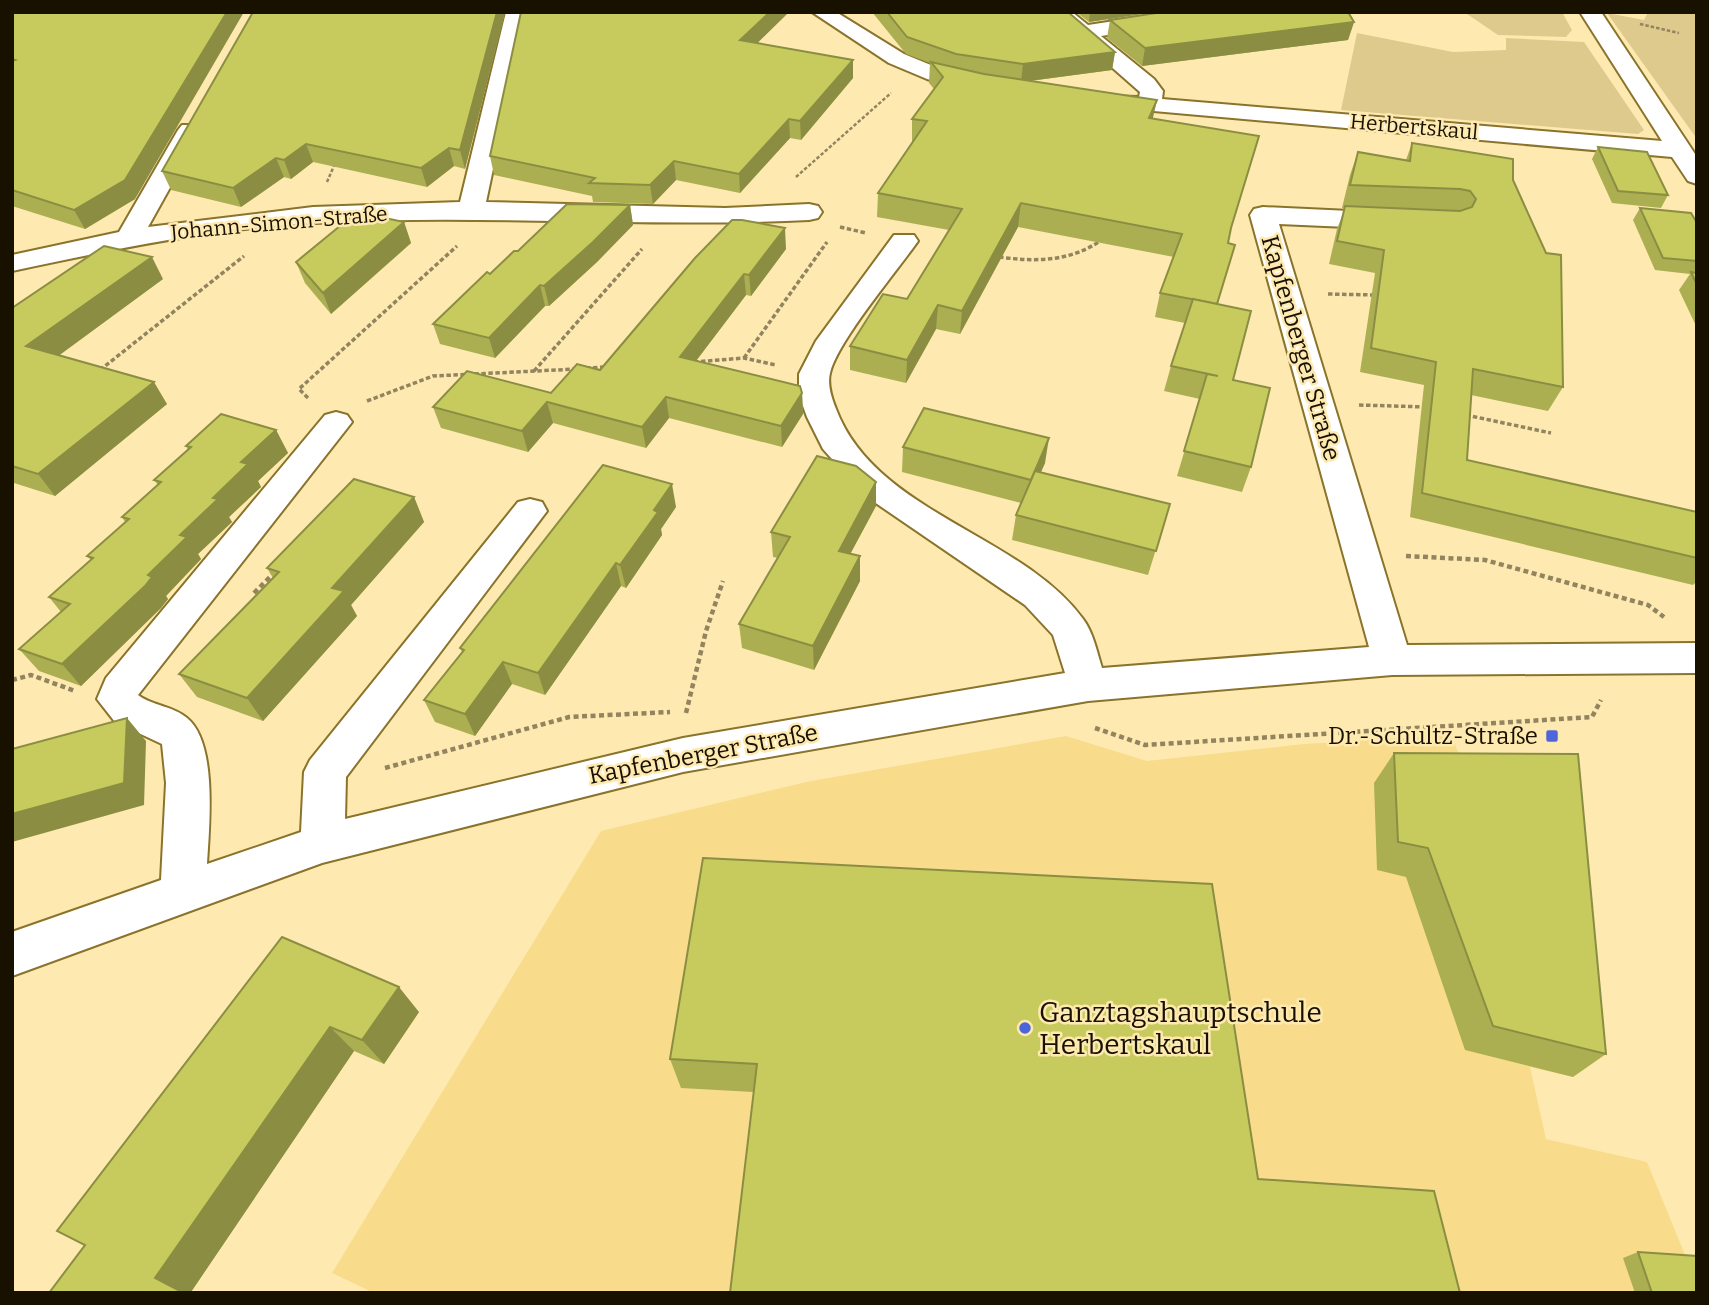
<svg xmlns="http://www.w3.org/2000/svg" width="1709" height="1305" font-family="Bitter,serif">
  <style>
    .built { fill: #f8dc8c }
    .green { fill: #dfca8d }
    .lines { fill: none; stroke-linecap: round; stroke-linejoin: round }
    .minor-casing { stroke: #8a732b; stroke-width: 4 }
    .path-far2 { stroke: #92845e; stroke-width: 2.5; stroke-dasharray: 3.5 2; stroke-linecap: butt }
    .path-far1 { stroke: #92845e; stroke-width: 3.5; stroke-dasharray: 4.5 2.5; stroke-linecap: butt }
    .path { stroke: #92845e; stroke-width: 4.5; stroke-dasharray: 5 3.5; stroke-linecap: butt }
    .minor { fill: #fff; fill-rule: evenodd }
    .wall { fill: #abaf51 }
    .shaded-wall { fill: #8b8e42 }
    .building { fill: #c7cb5e; stroke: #8b8e42; stroke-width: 2 }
    .poi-dot { fill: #4e65da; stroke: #feeab1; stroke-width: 2.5 }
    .labels { text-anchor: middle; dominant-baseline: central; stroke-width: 5; stroke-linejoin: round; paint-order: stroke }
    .far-street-label { font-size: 21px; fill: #181100; stroke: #feeab1 }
    .street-label { font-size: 24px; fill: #181100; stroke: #feeab1 }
    .poi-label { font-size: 24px; fill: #181100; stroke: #feeab1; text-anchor: end }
    .near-poi-label { font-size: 28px; fill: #181100; stroke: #feeab1; text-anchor: start }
  </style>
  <rect width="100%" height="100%" fill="#feeab1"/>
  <polygon class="built" points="1451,735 1471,784 1558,866 1573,1077 1530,1067 1546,1139 1647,1162 1688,1262 1697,1293 374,1293 332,1273 601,831 806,782 1066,736 1147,761 1304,744"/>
  <g class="green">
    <polygon points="1464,12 1562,12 1572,30 1566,37 1498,35"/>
    <polygon points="1648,12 1697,12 1697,139 1607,13 1644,20"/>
    <polygon points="1357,33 1453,52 1506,50 1506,38 1584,42 1644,130 1638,134 1341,110"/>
  </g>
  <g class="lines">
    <defs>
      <g id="minor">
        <path d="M506,12H526L486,202L725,208L809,204L818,206L822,212L818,218L809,220C645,228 480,214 316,223C215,228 110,250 12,271V255L119,232L178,130L182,125H198L202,130L148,227L313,207L460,202Z"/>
        <polygon points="812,12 836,12 904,54 943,70 988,82 991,87 980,94 927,79 889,63"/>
        <polygon points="1049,12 1072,12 1088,25 1174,12 1228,12 1218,18 1101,36 1154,79 1163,91 1162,99 1662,141 1580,12 1601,12 1697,157 1697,184 1688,181 1672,157 1097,106 1093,101 1097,96 1139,97 1140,92"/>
        <path d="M1263,207L1393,213L1402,215L1406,221L1402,227L1393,229L1279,224L1407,645L1697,643V673L1392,675L1088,701L683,772L322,863L12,976V932L161,880L166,783L162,744L115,722L97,699L106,678L325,415L336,412L347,415L352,422L138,695C153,706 173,706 187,718C218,743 209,828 207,864L301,832L304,772L310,760L518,502L530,499L542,502L547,511L346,777L345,819L683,738L1065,673L1053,635L1025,605L864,495L823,449L807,417L799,395V374L816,341L894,235H914L918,241C897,271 837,342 830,373C827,385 832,399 836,409C875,513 1021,534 1083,619C1093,632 1097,652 1102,668L1369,647L1250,215L1254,209Z"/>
      </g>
    </defs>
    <use href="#minor" class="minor-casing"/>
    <g class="path-far2">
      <polyline points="1640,24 1679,33"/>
      <polyline points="796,177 891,93"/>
      <polyline points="327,182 336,161"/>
    </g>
    <g class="path-far1">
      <polyline points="840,227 866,233"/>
      <path d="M999,257C1036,262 1071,262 1103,239"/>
      <polyline points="1328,294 1375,295"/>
      <polyline points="744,358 827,242"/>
      <polyline points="694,362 744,358 776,365"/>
      <polyline points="586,368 605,367"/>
      <polyline points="100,370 244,256"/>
      <polyline points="534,371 642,249"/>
      <polyline points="308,398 299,389 457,246"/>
      <polyline points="367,401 433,376 577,369"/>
      <polyline points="1359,405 1427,407"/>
      <polyline points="1466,415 1551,433"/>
    </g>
    <g class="path">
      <polyline points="1406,556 1485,560 1648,605 1664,617"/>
      <polyline points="254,593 275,572"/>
      <polyline points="12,680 31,675 75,691"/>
      <polyline points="686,713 706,631 723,581"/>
      <polyline points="1095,728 1145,745 1592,717 1601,700"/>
      <polyline points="385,768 569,717 670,712"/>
    </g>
    <use href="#minor" class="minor"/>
  </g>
  <g class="wall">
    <polygon points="12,12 135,199 85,229 12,206"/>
    <polygon points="505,12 465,169 454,166 427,187 313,162 291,179 284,177 241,207 171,190 162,171"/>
    <polygon points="521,12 789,12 757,43 853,78 801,140 790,138 740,193 676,180 653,204 593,202 592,196 494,175 490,156"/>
    <polygon points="872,12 1068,12 1115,52 1112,70 1030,81 1153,118 1230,232 1218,304 1251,467 1242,492 1177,476 1200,399 1164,391 1171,366 1185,323 1155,317 1160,293 1174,257 1018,227 960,334 936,329 906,383 850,370 850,346 907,299 949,230 877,217 878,193 913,141 912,141 912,119 934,89 929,83 930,63 906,54"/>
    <polygon points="1076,12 1155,12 1089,22"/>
    <polygon points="1110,20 1354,22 1348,40 1142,66 1107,38"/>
    <polygon points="1412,143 1513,180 1563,387 1548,411 1471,395 1467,460 1697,512 1697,581 1693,585 1410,517 1424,385 1360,372 1375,273 1329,264 1337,229 1345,208 1342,208 1350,175 1358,152 1406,160"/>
    <polygon points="1598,147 1668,195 1661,208 1612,203 1592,159"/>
    <polygon points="630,205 633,225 597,262 549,306 545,306 495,358 440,344 433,324 490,274 518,251"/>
    <polygon points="1640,208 1697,223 1697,328 1679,290 1690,274 1655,270 1633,220"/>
    <polygon points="404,222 411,243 331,314 305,283 296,262"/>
    <polygon points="786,249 751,296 746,295 696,361 802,393 803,414 782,447 669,418 646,448 553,423 528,452 441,428 433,407 551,393 600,370 695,258"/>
    <polygon points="163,279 59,355 167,404 55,496 14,483 12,494 12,308"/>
    <polygon points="276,430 288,453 258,481 261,487 229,517 232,522 198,554 201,559 166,596 168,599 161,608 81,686 39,671 19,649 61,612 49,597 91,560 87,556 125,522 122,517 158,485 154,480 188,450 186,446"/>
    <polygon points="903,447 1045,463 1040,473 1170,504 1148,575 1012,540 1016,515 1021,503 902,472"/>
    <polygon points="414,497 424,522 351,605 357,616 263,721 197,697 179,674 273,578 267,568"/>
    <polygon points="876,506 850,554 860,556 860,581 814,670 742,648 739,624 778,558 773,557 771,532"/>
    <polygon points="676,507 661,529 662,535 626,588 621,586 545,695 512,684 475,736 435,722 424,700 462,652 460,648"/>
    <polygon points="1394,753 1606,1054 1573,1077 1465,1050 1406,877 1377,870 1374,783"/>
    <polygon points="703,858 1258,1179 1460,1293 753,1092 681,1088 670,1059"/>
    <polygon points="282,937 419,1012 384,1064 354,1051 191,1292 192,1293 49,1293 85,1245"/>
    <polygon points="1638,1252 1697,1293 1635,1293 1623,1258"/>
  </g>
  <g class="shaded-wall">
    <polygon points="227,12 244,12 135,199 85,229 74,210"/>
    <polygon points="497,12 505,12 465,169 460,150"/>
    <polygon points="770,12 789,12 742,58 740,40"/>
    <polygon points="1090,12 1155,12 1089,22"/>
    <polygon points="1354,22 1348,40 1142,66 1145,48"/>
    <polygon points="1115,52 1112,70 1021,82 1023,64"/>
    <polygon points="853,60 853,78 801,140 800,121"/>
    <polygon points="1157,100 1152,122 1149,118"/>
    <polygon points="789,119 790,138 740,193 739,174"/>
    <polygon points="306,144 313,162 291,179 284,160"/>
    <polygon points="449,148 454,166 427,187 421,168"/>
    <polygon points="276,158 284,177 241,207 233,188"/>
    <polygon points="674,161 676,180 653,204 650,185"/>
    <polygon points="1021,203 1018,227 960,334 962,311"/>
    <polygon points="630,205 633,225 597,262 549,306 544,286"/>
    <polygon points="404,222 411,243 331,314 323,293"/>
    <polygon points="785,228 786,249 751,296 749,275"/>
    <polygon points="152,257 163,279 42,368 26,346"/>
    <polygon points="744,274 746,295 683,378 680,357"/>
    <polygon points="540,285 545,306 495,358 489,338"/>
    <polygon points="938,305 936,329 906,383 907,360"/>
    <polygon points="154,382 167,404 55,496 38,474"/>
    <polygon points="802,393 803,414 782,447 781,426"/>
    <polygon points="666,397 669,418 646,448 642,427"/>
    <polygon points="547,402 553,423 528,452 522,431"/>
    <polygon points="276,430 288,453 258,481 261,487 229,517 232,522 198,554 201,559 166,596 168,599 161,608 81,686 62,664 148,575 241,462"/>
    <polygon points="1049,438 1045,463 1027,504 1031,480"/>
    <polygon points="876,482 876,506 839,575 839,551"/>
    <polygon points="672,484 676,507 661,529 662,535 626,588 620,565 654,510"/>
    <polygon points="414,497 424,522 351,605 357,616 263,721 247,698 332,588"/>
    <polygon points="860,556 860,581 814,670 813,646"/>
    <polygon points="616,563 621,586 545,695 538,673"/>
    <polygon points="503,662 512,684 475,736 465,714"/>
    <polygon points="127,718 146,741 144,805 12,842 12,814"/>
    <polygon points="399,987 419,1012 384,1064 362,1040"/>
    <polygon points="330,1027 354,1051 191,1292 192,1293 184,1293 155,1278"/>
  </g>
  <g class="building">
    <polygon points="12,12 227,12 125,180 74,210 12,190 12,61 15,60 12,59"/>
    <polygon points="253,12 497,12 460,150 449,148 421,168 306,144 284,160 276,158 233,188 162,171"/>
    <polygon points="521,12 770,12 740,40 853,60 800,121 789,119 739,174 674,161 650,185 589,183 595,178 490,156"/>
    <polygon points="887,12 1068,12 1115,52 1023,64 956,54 907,37"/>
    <polygon points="1163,12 1348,12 1354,22 1145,48 1110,20"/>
    <polygon points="931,62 984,74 1157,100 1149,118 1259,136 1231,228 1228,243 1235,245 1217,304 1160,293 1182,234 1021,203 962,311 938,305 907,360 850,346 883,294 907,299 962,209 878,193 927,121 912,119 943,77"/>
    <polygon points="1412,143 1513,159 1513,180 1546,253 1561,255 1563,387 1473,369 1467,460 1697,512 1697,558 1422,493 1436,362 1371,348 1384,250 1337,241 1345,206 1460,211 1472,207 1476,199 1470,191 1460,189 1350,185 1358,152 1410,161"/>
    <polygon points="1598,147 1647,152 1668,195 1618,191"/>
    <polygon points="567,204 630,205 593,242 544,286 540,285 489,338 433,324 487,272 490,274 514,251 518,251"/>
    <polygon points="1640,208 1691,213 1697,223 1697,261 1663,258"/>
    <polygon points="357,212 404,222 323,293 296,262"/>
    <polygon points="732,220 742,220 785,228 749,275 744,274 680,357 800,386 802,393 781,426 666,397 642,427 547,402 522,431 433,407 467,371 551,393 577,364 600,370 695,258"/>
    <polygon points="104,246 152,257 26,346 154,382 38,474 12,466 12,308"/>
    <polygon points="1691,272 1697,273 1697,285"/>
    <polygon points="1193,299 1251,311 1233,380 1270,388 1251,467 1184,451 1207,374 1218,376 1171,366"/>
    <polygon points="924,408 1049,438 1031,480 903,447"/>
    <polygon points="221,414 276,430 241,462 248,464 213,498 218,499 180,535 187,537 148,575 152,577 145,586 62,664 19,649 70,604 49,597 93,558 87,556 129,519 122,517 161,482 154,480 191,447 186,446"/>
    <polygon points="817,456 856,466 876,482 839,551 860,556 813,646 739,624 790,537 771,532"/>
    <polygon points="603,465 672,484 654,510 658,512 620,565 616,563 538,673 503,662 465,714 424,700 464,650 460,648"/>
    <polygon points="1035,471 1170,504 1156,551 1016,515"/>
    <polygon points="354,479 414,497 332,588 344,591 247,698 179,674 279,572 267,568"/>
    <polygon points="127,718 124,783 12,814 12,749"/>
    <polygon points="1394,753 1578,754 1606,1054 1493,1026 1428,848 1398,842"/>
    <polygon points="703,858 1212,884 1258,1179 1434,1191 1460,1293 730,1293 757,1064 670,1059"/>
    <polygon points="282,937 399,987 362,1040 330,1027 155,1278 184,1293 49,1293 85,1245 57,1231"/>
    <polygon points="1638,1252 1697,1256 1697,1293 1652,1293"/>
  </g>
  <g class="poi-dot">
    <rect x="1545" y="729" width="14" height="14" rx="3.5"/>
    <circle cx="1025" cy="1028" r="7"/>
  </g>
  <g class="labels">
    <g class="far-street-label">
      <text transform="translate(1414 127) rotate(5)">Herbertskaul</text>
      <text transform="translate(279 223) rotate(-5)">Johann-Simon-Straße</text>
    </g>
    <g class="street-label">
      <text transform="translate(1301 348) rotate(74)">Kapfenberger Straße</text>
      <text transform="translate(703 754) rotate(-11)">Kapfenberger Straße</text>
    </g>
    <g class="poi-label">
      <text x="1538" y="736">Dr.-Schultz-Straße</text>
    </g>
    <g class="near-poi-label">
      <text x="1039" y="1012">Ganztagshauptschule<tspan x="1039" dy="32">Herbertskaul</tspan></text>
    </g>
  </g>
  <rect width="1709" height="1305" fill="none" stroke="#181100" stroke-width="28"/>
</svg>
